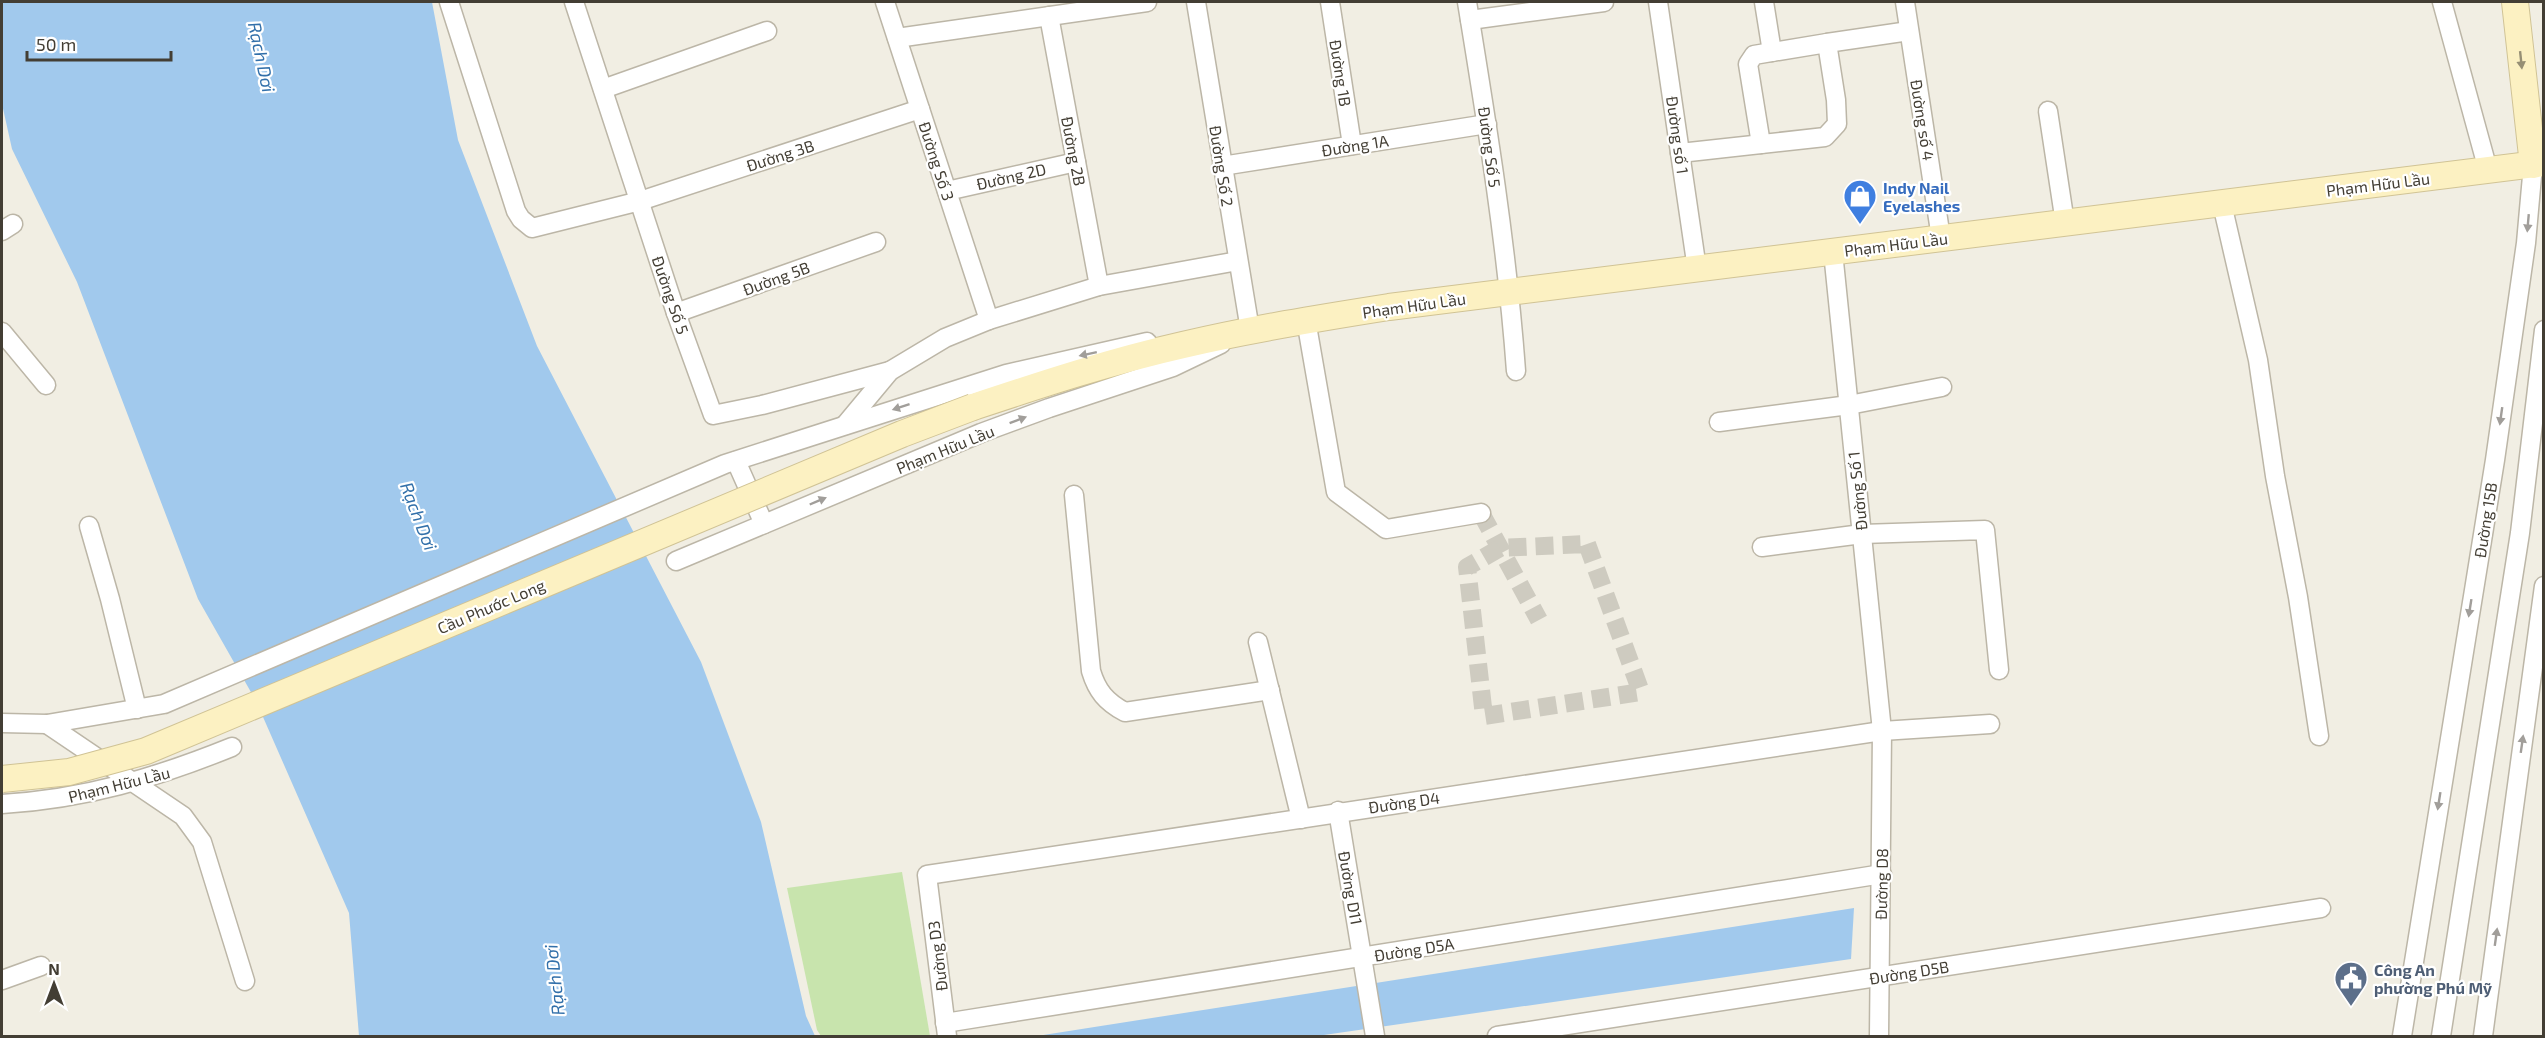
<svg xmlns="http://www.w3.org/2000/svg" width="2545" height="1038" font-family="'Exo 2',sans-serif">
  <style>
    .green { fill: #c8e4ad }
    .water { fill: #a1c9ed }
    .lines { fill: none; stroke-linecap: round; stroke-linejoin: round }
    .street-tunnel { stroke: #cecbc0; stroke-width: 18; stroke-dasharray: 18 9; stroke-linecap: butt }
    .street-casing { stroke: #bcb6a7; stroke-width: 21 }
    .secondary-casing { stroke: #d0c395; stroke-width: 28 }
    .street { stroke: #fff; stroke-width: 18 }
    .secondary { stroke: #fcf1c2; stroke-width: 26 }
    .secondary-bridge-casing { stroke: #d0c395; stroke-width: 28; stroke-linecap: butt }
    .secondary-bridge { stroke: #fcf1c2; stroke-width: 26 }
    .oneway { fill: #968f74 }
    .oneway2 { fill: #a19e9a }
    .labels { text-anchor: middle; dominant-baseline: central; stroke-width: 4.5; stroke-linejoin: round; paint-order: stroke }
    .street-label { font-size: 16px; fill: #433e34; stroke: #fff }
    .shop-label { font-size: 16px; font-weight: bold; fill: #366cbe; stroke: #fff; text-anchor: start }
    .service-label { font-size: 16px; font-weight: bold; fill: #4e5e75; stroke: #fff; text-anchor: start }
    .water-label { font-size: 18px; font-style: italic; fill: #3270aa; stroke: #fff }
  </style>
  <rect width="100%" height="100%" fill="#f1eee3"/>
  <polygon class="green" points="902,872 930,1036 821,1036 817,1030 787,888"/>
  <g class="water">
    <polygon points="2,2 432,2 458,140 537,346 701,662 761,822 806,1016 815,1036 359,1036 349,913 256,701 198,599 77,282 12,149 2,104"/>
    <polygon points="1854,908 1851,959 1317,1036 1037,1036"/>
  </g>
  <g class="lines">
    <g class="street-tunnel">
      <polyline points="1481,513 1539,620"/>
      <polygon points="1587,544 1641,692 1484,716 1467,567 1500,548"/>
    </g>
    <defs>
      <g id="street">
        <polyline points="449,2 516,211 521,219 532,228 640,201 920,109"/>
        <polyline points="574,2 676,313 713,415 762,405 890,371"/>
        <polyline points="885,2 989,320"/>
        <polyline points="1196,2 1250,330"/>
        <polyline points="1330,2 1352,145"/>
        <path d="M1467,2C1487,124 1507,247 1516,371"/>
        <polyline points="1658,2 1697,269"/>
        <polyline points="1764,2 1772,52"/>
        <polyline points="1905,2 1941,238"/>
        <polyline points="2442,2 2488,170"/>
        <polyline points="1049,16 1099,286"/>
        <polyline points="1470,20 1604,2"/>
        <polyline points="897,38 1147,2"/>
        <polyline points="603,89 767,31"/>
        <polyline points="2048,111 2065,223"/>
        <polyline points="1761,144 1748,64 1754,55 1827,43"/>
        <polyline points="1680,153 1825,137 1837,124 1836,100 1827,43 1909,31"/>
        <polyline points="1222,166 1487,124"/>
        <polyline points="947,191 1076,162"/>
        <polyline points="2222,204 2258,360 2275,476 2298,597 2319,736"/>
        <polyline points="2,231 13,224"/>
        <polyline points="1833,252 1882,731 1879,1036"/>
        <polyline points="676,313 876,242"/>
        <polyline points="1306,320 1336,492 1386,529 1481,513"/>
        <polyline points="2,332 46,385"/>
        <polyline points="1719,422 1849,405 1942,387"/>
        <polyline points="845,425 890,371 945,338 989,320 1099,286 1238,261"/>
        <polyline points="736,461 764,524"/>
        <path d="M1074,495L1091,671C1097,691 1106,702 1125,712L1270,690"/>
        <polyline points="89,526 110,599 137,709"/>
        <polyline points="1762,547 1862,534 1985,530 1999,670"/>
        <polyline points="676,561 981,433 1049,408 1173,367 1221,344"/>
        <polyline points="1258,642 1301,819"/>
        <polyline points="2,723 47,724 164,704 725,464 1006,374 1147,342"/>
        <polyline points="47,724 183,816 202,842 245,981"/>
        <path d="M2,804C85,799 155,778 232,747"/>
        <polyline points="1338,811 1375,1036"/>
        <polyline points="2,980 41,966"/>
        <polyline points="945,1023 1882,874"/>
        <polyline points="947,1036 927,875 1882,731 1990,724"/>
        <polyline points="1497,1036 2321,908"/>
        <polyline points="2402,1036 2495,460 2526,243 2533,165"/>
        <polyline points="2441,1036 2520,533 2544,330"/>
        <polyline points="2483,1036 2544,586"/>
      </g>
      <g id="secondary">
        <polyline points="2515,2 2533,165"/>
        <path d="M973,407C1042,384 1112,361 1183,345C1251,329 1319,318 1389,307L2544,163"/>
      </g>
    </defs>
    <use href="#street" class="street-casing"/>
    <use href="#secondary" class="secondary-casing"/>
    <use href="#street" class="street"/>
    <use href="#secondary" class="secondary"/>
    <defs>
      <polyline id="secondary-bridge" points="2,779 69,772 146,751 902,434 973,407"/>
    </defs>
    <use href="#secondary-bridge" class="secondary-bridge-casing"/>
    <use href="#secondary-bridge" class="secondary-bridge"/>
  </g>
  <defs><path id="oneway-solid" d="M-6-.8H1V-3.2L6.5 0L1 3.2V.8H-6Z" transform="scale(1.5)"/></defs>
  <use class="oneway" href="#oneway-solid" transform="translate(2521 60) rotate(84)"/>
  <g class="oneway2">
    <use href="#oneway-solid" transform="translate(2528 223) rotate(95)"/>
    <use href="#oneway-solid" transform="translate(1088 354) rotate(168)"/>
    <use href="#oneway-solid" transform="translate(901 407) rotate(162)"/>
    <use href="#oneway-solid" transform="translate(2501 416) rotate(98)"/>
    <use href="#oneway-solid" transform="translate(1018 420) rotate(-21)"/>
    <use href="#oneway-solid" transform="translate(818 501) rotate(-23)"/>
    <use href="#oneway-solid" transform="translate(2470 608) rotate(99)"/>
    <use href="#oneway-solid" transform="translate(2522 744) rotate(-82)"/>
    <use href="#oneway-solid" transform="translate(2439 801) rotate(99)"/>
    <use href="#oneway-solid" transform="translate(2496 937) rotate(-82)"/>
  </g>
  <defs>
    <symbol id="shop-pin" viewBox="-11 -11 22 30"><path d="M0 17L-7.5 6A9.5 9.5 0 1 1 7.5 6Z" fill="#3f7fe0" stroke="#fff"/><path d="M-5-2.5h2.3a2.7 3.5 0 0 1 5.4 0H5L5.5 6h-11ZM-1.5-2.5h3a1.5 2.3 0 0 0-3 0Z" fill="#fff"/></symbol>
    <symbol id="civic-pin" viewBox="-11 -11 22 30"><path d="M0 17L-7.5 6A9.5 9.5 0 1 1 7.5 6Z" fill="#5c6f8a" stroke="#fff"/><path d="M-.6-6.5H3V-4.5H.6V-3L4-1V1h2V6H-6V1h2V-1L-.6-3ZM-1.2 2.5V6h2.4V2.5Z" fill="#fff"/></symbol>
  </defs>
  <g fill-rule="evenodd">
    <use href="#shop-pin" x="1841" y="177" width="38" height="52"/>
    <use href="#civic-pin" x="2332" y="959" width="38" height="52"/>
  </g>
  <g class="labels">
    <g class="street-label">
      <text transform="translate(1341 73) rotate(81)">Đường 1B</text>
      <text transform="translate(1923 120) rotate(81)">Đường số 4</text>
      <text transform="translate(1678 135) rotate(82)">Đường số 1</text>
      <text transform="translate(1355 145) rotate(-9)">Đường 1A</text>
      <text transform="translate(1490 147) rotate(82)">Đường Số 5</text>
      <text transform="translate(1074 151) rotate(79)">Đường 2B</text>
      <text transform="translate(780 155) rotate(-18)">Đường 3B</text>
      <text transform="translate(937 161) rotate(72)">Đường Số 3</text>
      <text transform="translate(1222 166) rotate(81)">Đường Số 2</text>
      <text transform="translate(1011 176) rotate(-13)">Đường 2D</text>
      <text transform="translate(2378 184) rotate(-7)">Phạm Hữu Lầu</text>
      <text transform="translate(1896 244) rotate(-7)">Phạm Hữu Lầu</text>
      <text transform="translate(776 278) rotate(-20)">Đường 5B</text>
      <text transform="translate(671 295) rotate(71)">Đường Số 5</text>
      <text transform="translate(1414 305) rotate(-8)">Phạm Hữu Lầu</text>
      <text transform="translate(945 449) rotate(-22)">Phạm Hữu Lầu</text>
      <text transform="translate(1857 491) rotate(-96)">Đường Số 1</text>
      <text transform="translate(2485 520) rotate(-81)">Đường 15B</text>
      <text transform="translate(491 606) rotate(-23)">Cầu Phước Long</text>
      <text transform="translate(119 784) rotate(-14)">Phạm Hữu Lầu</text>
      <text transform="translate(1404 802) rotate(-8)">Đường D4</text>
      <text transform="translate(1881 884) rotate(-89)">Đường D8</text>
      <text transform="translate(1351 888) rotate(80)">Đường D11</text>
      <text transform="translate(1414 949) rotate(-9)">Đường D5A</text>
      <text transform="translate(937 956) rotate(-97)">Đường D3</text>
      <text transform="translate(1909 972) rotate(-9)">Đường D5B</text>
    </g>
    <g class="shop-label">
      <text x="1883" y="187">Indy Nail<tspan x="1883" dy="18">Eyelashes</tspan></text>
    </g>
    <g class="service-label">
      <text x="2374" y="969">Công An<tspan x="2374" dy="18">phường Phú Mỹ</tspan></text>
    </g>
    <g class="water-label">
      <text transform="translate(262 57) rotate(78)">Rạch Dơi</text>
      <text transform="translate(419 516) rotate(69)">Rạch Dơi</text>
      <text transform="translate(554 980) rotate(-96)">Rạch Dơi</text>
    </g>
  </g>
  <rect width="2545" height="1038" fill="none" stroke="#433e34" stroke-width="6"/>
  <g transform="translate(54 984)" stroke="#ffffff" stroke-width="4.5" paint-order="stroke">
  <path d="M0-4.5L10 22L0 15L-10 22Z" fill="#433e34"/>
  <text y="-9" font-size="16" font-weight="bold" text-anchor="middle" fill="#433e34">N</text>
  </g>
  <path d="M27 51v9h144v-9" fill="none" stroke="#433e34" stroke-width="3"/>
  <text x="36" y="51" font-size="18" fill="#433e34" stroke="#ffffff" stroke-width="4.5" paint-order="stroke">50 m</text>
</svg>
